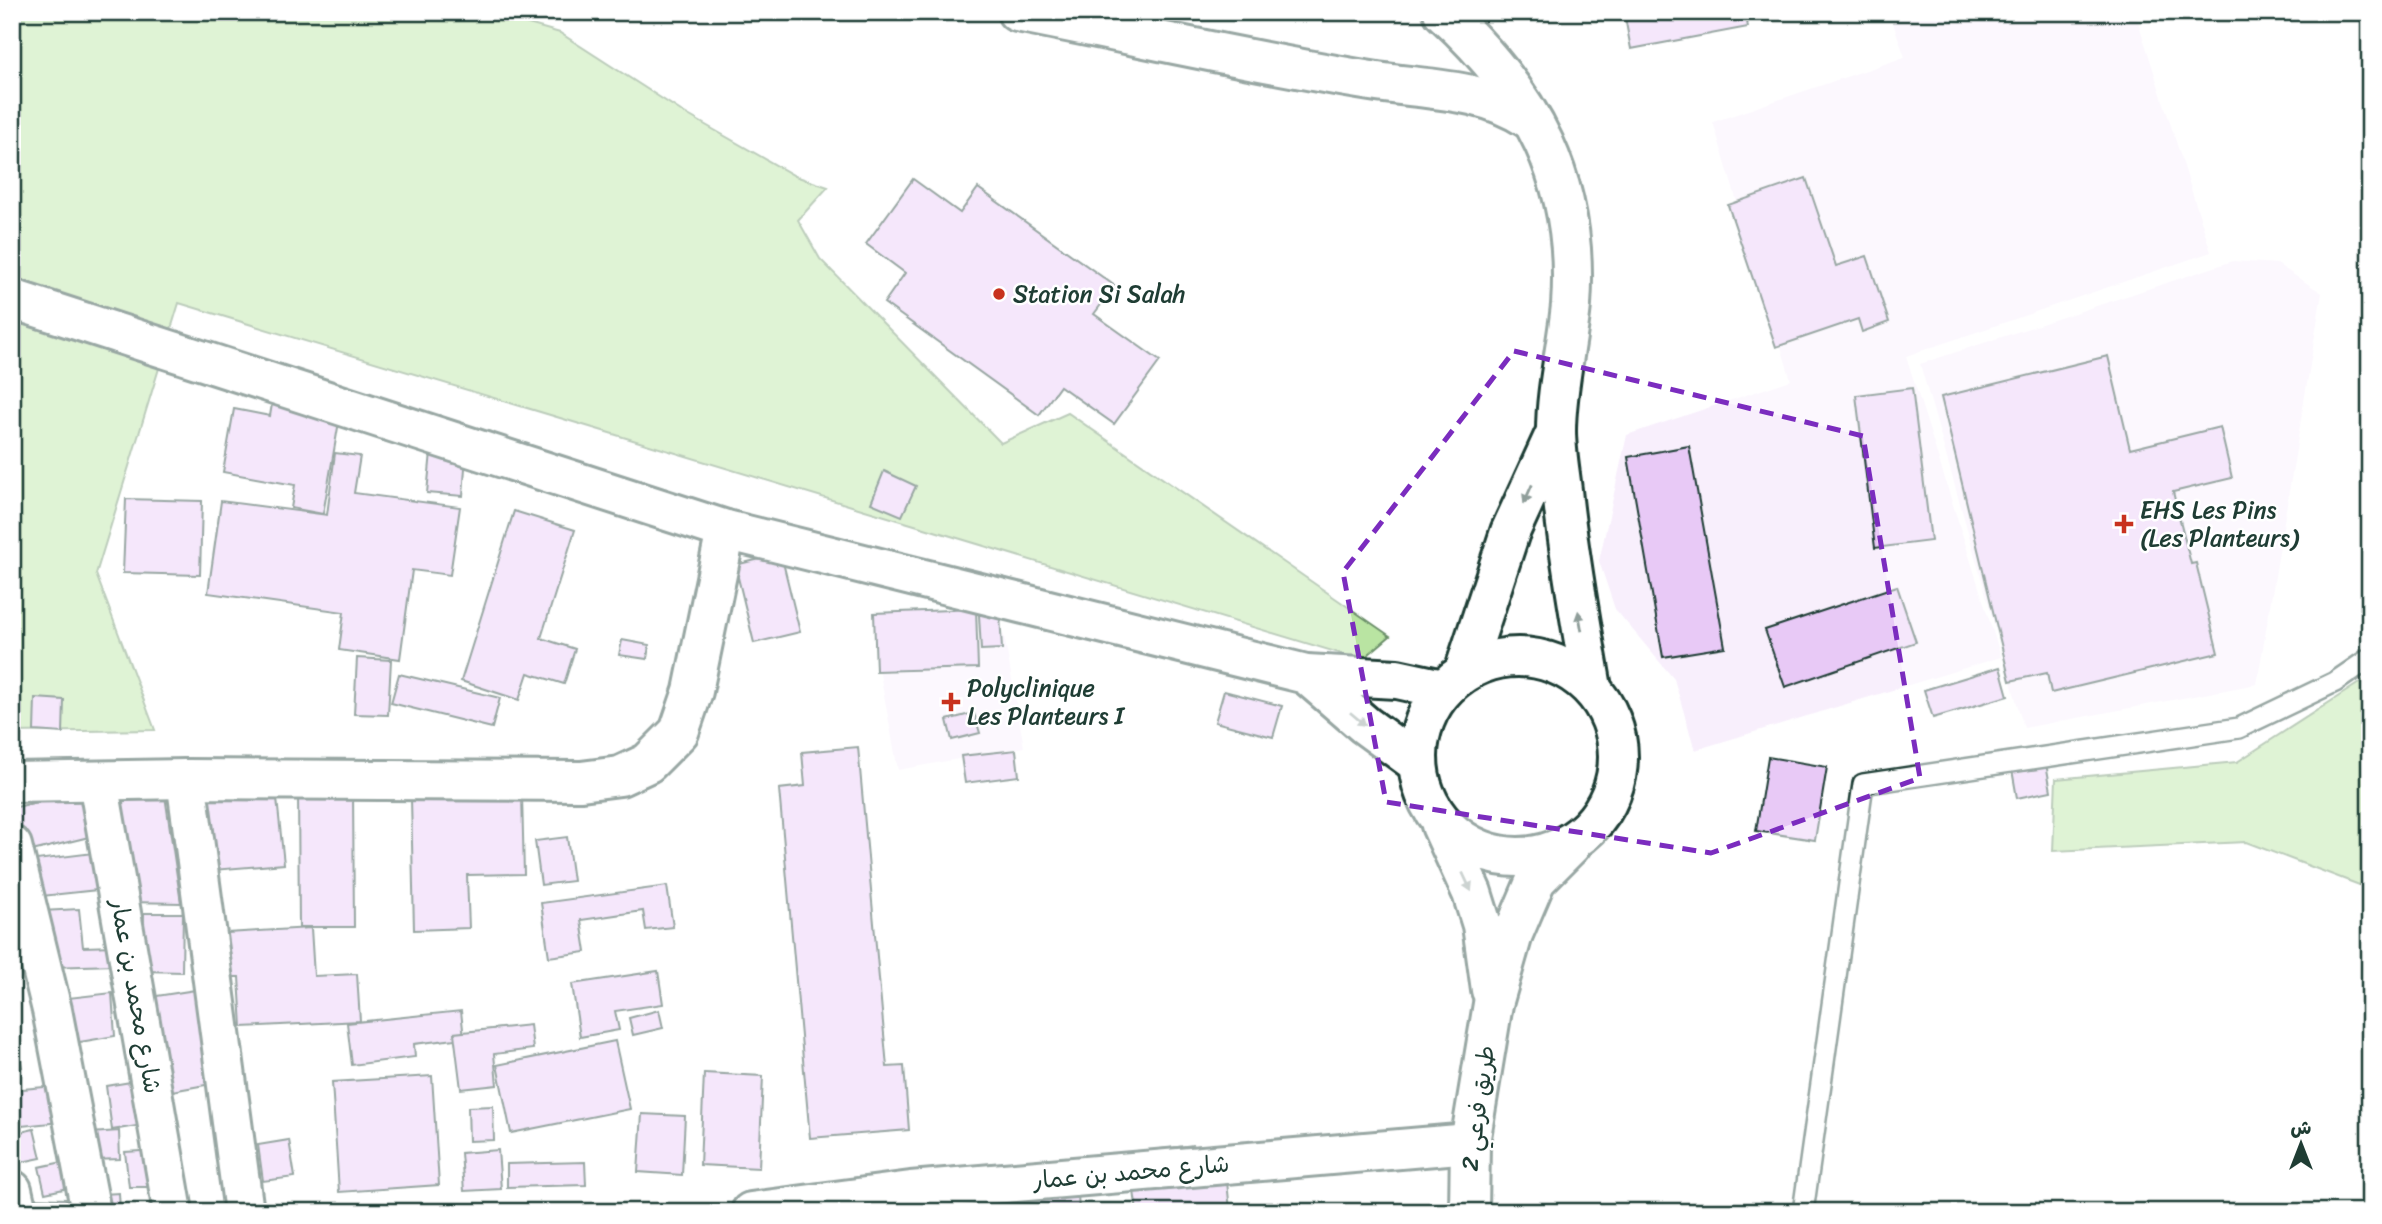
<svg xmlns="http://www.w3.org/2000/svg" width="2382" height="1224" font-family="Sriracha,'Playpen Sans Arabic',sans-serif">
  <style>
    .built { fill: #f8effc }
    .green { fill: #b9e4a2; stroke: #6c906b; stroke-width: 2 }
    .building { fill: #e8c9f6; stroke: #1f3d34; stroke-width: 2 }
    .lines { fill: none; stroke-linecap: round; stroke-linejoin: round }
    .service-casing { stroke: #1f3d34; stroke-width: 24 }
    .minor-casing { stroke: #1f3d34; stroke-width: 44 }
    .tertiary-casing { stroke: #1f3d34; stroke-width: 44 }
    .secondary-casing { stroke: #1f3d34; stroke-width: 44 }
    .service { stroke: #fff; stroke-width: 19 }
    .minor { stroke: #fff; stroke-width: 38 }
    .tertiary { stroke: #fff; stroke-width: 38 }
    .secondary { stroke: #fff; stroke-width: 38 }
    .oneway { fill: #8f9e9a }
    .marked { fill: none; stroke: #7b2cbf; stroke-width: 5; stroke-dasharray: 14 9; stroke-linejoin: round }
    .poi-dot { fill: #c8321e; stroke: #fff; stroke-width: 2.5 }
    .labels { text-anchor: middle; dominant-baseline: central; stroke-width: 5; stroke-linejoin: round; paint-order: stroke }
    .poi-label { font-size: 24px; fill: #1f3d34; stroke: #fff; text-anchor: start }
    .street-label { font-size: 24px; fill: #1f3d34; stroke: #fff }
  </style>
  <rect width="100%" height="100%" fill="#fff"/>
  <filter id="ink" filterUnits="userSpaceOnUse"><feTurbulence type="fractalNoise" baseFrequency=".0143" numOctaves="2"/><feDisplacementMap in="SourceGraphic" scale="14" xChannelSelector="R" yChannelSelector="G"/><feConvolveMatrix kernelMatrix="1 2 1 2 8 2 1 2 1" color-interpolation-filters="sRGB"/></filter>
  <g filter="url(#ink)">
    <g class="built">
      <polygon points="1889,12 2135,12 2211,252 1906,356 2001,657 1695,750 1674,679 1615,609 1599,561 1627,435 1791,380 1713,122 1905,57"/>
      <polygon points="2233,261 2277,264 2322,293 2257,684 2024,728 1920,364"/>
      <polygon points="1004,635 1024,747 898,770 877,658"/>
    </g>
    <g class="green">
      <polygon points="12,12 486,12 560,33 681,111 795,176 828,187 798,220 820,259 1001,443 1068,413 1390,636 1362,660 179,303 96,574 155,730 12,732"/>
      <polygon points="2370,676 2370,889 2246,842 2053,851 2056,779 2237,762"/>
    </g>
    <g class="building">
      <polygon points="1624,12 1745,12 1748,27 1631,49"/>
      <polygon points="1806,178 1836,266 1867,256 1889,322 1862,332 1858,319 1776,347 1728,205"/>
      <polygon points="913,179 960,213 978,188 1115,286 1094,314 1160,361 1114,424 1060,386 1039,415 884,303 905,273 866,244"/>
      <polygon points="2108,356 2130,449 2220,427 2232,478 2173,492 2191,564 2196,563 2218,653 2051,693 2047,673 2010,681 1941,397"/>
      <polygon points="1912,388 1931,541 1875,548 1856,395"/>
      <polygon points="273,398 341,410 323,514 291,508 295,485 223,472 234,409 270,416"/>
      <polygon points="1689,446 1725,647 1663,657 1628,457"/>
      <polygon points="431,452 466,454 463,496 427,493"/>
      <polygon points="335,453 360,456 354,493 460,507 450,575 412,570 400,659 339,650 344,612 208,593 221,501 327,515"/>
      <polygon points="884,471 916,486 902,516 871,503"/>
      <polygon points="126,499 202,501 200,575 123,573"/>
      <polygon points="514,511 575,530 541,638 575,649 564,684 528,673 519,700 461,681"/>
      <polygon points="781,554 800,632 754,643 735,565"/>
      <polygon points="1897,586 1916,642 1785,687 1765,630"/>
      <polygon points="976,609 978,668 876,671 874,613"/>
      <polygon points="1000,614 1002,649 981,650 979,615"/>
      <polygon points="622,640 649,645 647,659 619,655"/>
      <polygon points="357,658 391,660 388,715 354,714"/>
      <polygon points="2000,667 2008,696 1933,718 1924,690"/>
      <polygon points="399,674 500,698 492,728 391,703"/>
      <polygon points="1224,691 1282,706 1273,737 1215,722"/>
      <polygon points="35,698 64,700 63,733 34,731"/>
      <polygon points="974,713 980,733 952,740 947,720"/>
      <polygon points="858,747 887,1067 904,1066 909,1130 810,1138 779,789 805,786 802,752"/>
      <polygon points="1016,750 1019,776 965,783 961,756"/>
      <polygon points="1768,757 1827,767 1815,840 1756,831"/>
      <polygon points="2045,758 2051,791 2017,798 2011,764"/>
      <polygon points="164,789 181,903 126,902 105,792"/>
      <polygon points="276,789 284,864 213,870 206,796"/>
      <polygon points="353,789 354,927 299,927 298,790"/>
      <polygon points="85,791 97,835 20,854 12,808"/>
      <polygon points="522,795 524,874 467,875 469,928 414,930 411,798"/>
      <polygon points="567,837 573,881 541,885 535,841"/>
      <polygon points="101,852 106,889 33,897 28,861"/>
      <polygon points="667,886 673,927 646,930 643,911 581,920 586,952 549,957 541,903"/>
      <polygon points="79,909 83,947 115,946 115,965 49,967 42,911"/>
      <polygon points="144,913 183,913 182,972 143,971"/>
      <polygon points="311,928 314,976 357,974 360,1021 242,1027 239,977 230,977 227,933"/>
      <polygon points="658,971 663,1004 615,1011 619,1030 580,1037 572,984"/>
      <polygon points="202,989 217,1083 166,1092 150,997"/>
      <polygon points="112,993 115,1036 68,1044 59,999"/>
      <polygon points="659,1010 663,1028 633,1035 629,1018"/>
      <polygon points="461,1011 464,1038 414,1044 415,1057 352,1065 347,1023"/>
      <polygon points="12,1016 22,1067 12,1068"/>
      <polygon points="530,1025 533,1049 494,1054 497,1085 461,1089 454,1033"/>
      <polygon points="615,1041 630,1109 511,1133 497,1065"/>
      <polygon points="704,1073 763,1076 759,1168 700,1165"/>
      <polygon points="432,1076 439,1185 339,1192 332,1082"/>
      <polygon points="143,1080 149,1124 112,1130 106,1086"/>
      <polygon points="66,1085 70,1121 12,1127 12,1090"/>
      <polygon points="493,1106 494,1140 469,1141 468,1107"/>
      <polygon points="642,1114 685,1116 682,1175 638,1172"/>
      <polygon points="34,1129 41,1158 12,1164 12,1134"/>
      <polygon points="119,1131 120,1159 92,1160 91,1133"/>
      <polygon points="289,1140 295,1177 263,1181 258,1145"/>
      <polygon points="1193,1145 1195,1158 1224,1154 1230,1210 1137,1212 1133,1184 1078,1159"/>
      <polygon points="157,1150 161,1187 129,1187 125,1152"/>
      <polygon points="498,1150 501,1189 464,1191 461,1153"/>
      <polygon points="72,1160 78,1186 45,1193 39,1167"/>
      <polygon points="585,1162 586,1185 507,1187 507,1164"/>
      <polygon points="119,1193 120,1209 166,1208 166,1212 104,1212 103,1194"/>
      <polygon points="1078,1193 1079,1212 1025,1212 1024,1195"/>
      <polygon points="27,1198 66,1199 66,1212 28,1212"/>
    </g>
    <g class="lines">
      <defs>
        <polyline id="service" points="1803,1212 1863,784 2239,728 2335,682 2370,658"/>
        <g id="minor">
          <polyline points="12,299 726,530"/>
          <polyline points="186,779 244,1212"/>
          <polyline points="98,781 173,1212"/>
          <polyline points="12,846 52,1010 91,1212"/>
          <polyline points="12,1190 17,1212"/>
          <polyline points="751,1212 911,1191 1470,1143"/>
        </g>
        <g id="tertiary">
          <path d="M1017,12C1135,35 1253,62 1371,81C1426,90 1481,87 1529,119"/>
          <path d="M1443,12C1532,94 1580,181 1571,305C1567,347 1556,389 1556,431C1556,454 1561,477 1563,500C1570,563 1581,625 1592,688"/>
          <polyline points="1464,672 1510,532 1555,434"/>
        </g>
        <g id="secondary">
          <circle cx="1518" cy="757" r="100"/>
          <polyline points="1306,674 1365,725 1417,763"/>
          <polyline points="12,782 186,779 581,781 620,776 648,763 679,732 693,691 726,530 1306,674 1397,679 1443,689"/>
          <polyline points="1441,825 1472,893 1482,925 1491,990"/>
          <polyline points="1469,1212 1470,1143 1493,1004 1513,934 1536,880 1571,845"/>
        </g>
      </defs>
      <use href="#service" class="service-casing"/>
      <use href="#minor" class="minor-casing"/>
      <use href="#tertiary" class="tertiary-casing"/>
      <use href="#secondary" class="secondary-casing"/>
      <use href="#service" class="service"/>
      <use href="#minor" class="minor"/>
      <use href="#tertiary" class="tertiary"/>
      <use href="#secondary" class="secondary"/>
    </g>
    <defs><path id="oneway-solid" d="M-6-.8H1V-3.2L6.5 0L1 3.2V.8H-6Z" transform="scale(1.75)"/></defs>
    <g class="oneway">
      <use href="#oneway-solid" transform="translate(1528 494) rotate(114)"/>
      <use href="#oneway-solid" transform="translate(1580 621) rotate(-100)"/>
      <use href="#oneway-solid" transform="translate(1358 719) rotate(40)"/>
      <use href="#oneway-solid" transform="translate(1467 882) rotate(65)"/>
    </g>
  </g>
  <path d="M0 0H2382V1224H0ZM1514,351L1863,436L1920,778L1711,853L1386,802L1343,572Z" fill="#fff" fill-opacity=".55" fill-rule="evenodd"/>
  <path class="marked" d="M1514,351L1863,436L1920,778L1711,853L1386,802L1343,572Z"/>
  <g class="poi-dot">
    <circle cx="999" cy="294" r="7"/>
    <path d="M2120.5 513.5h7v7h7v7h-7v7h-7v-7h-7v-7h7z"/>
    <path d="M947.5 691.5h7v7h7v7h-7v7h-7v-7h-7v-7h7z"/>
  </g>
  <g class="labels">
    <g class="poi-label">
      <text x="1013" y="294">Station Si Salah</text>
      <text x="2140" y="510">EHS Les Pins<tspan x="2140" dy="28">(Les Planteurs)</tspan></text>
      <text x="967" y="688">Polyclinique<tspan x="967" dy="28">Les Planteurs I</tspan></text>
    </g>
    <g class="street-label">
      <text transform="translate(136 996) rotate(80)">شارع محمد بن عمار</text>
      <text transform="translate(1478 1108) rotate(-82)">طريق فرعي 2</text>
      <text transform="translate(1131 1172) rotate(-5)">شارع محمد بن عمار</text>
    </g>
  </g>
  <rect width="2382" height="1224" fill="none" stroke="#fff" stroke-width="42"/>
  <rect x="21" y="21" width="2340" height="1182" fill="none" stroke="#1f3d34" stroke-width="2.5" filter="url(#ink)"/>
  <g transform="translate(2301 1144)" stroke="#ffffff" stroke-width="5" paint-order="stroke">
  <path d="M0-5L12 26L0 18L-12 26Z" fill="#1f3d34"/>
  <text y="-10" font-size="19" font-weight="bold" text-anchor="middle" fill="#1f3d34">ش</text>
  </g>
</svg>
